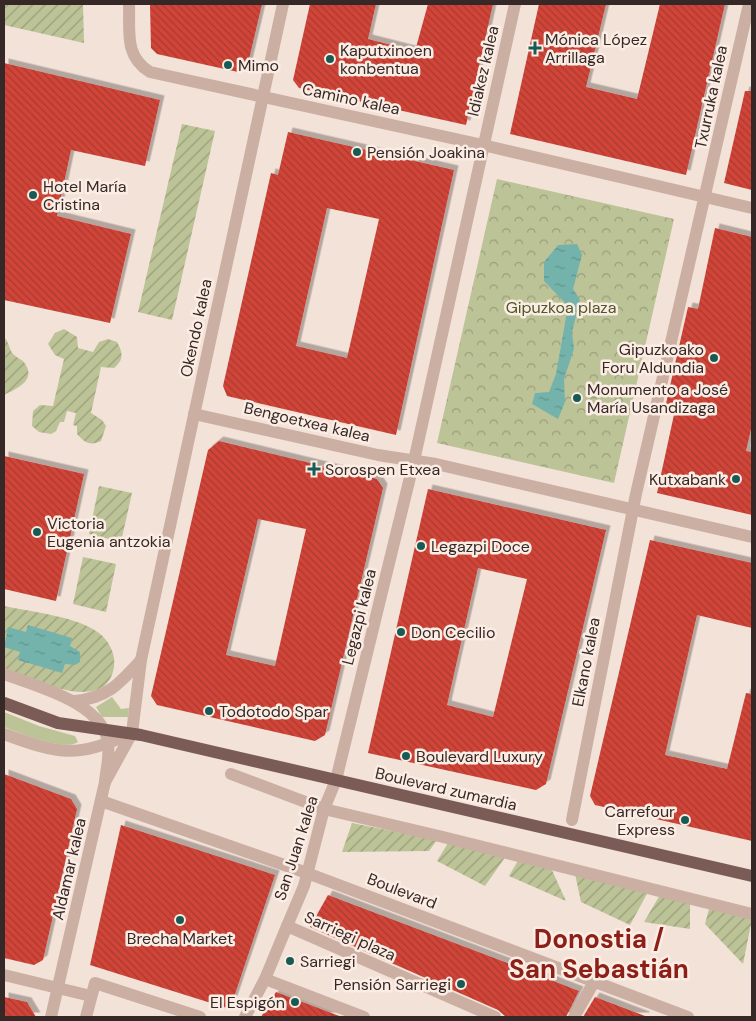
<svg xmlns="http://www.w3.org/2000/svg" width="756" height="1021" font-family="'DM Sans',sans-serif">
  <style>
    .grass { fill: #bcc397 }
    .forest { fill: url(#forest-crowns) }
    .garden { fill: url(#garden-furrows) }
    .water { fill: url(#water-ripples) }
    .building { fill: url(#building-back-hatch); fill-rule: evenodd; filter: url(#shadow) }
    .lines { fill: none; stroke-linecap: round; stroke-linejoin: round }
    .minor { stroke: #ccafa3; stroke-width: 12 }
    .major { stroke: #7a5b55; stroke-width: 12 }
    .poi-dot { fill: #185b54; stroke: #fbede4; stroke-width: 2 }
    .labels { text-anchor: middle; dominant-baseline: central; stroke-width: 5; stroke-linejoin: round; paint-order: stroke }
    .poi-label { font-size: 16px; fill: #362826; stroke: #fbede4; text-anchor: start }
    .street-label { font-size: 16px; fill: #362826; stroke: #fbede4 }
    .park-label { font-size: 16px; fill: #4d5727; stroke: #fbede4 }
    .town-label { font-size: 26px; font-weight: bold; fill: #8c2018; stroke: #fbede4 }
  </style>
  <defs>
    <pattern id="forest-crowns" width="20" height="18" patternUnits="userSpaceOnUse" patternTransform="scale(1.25)"><rect width="20" height="18" fill="#bcc397"/><path d="M2 6a3 3 0 1 1 6 0M12 15a3 3 0 1 1 6 0" fill="none" stroke="#9a9e7b"/></pattern>
    <pattern id="garden-furrows" width="10" height="10" patternUnits="userSpaceOnUse" patternTransform="scale(1.25)"><rect width="10" height="10" fill="#bcc397"/><path d="M-1 1l2-2M0 10L10 0M9 11l2-2" fill="none" stroke="#9a9e7b"/></pattern>
    <pattern id="water-ripples" width="26" height="14" patternUnits="userSpaceOnUse" patternTransform="scale(1.25)"><rect width="26" height="14" fill="#74b3ab"/><path d="M2 4q2-2 4 0t4 0M15 11q2-2 4 0t4 0" fill="none" stroke="#60928b"/></pattern>
    <pattern id="building-back-hatch" width="6" height="6" patternUnits="userSpaceOnUse" patternTransform="scale(1.25)"><rect width="6" height="6" fill="#d04439"/><path d="M-1 5l2 2M0 0l6 6M5-1l2 2" fill="none" stroke="#aa3930"/></pattern>
    <filter id="shadow"><feDropShadow dx="4.5" dy="-4.5" stdDeviation="0" flood-color="#0004"/></filter>
  </defs>
  <rect width="100%" height="100%" fill="#f3e2d8"/>
  <g class="grass">
    <polygon points="112,697 121,709 129,708 128,717 102,717 96,707"/>
    <path d="M4,712L39,726L75,736L78,742C64,752 20,733 4,727Z"/>
  </g>
  <polygon class="forest" points="497,179 674,219 614,483 437,443"/>
  <g class="garden">
    <polygon points="4,4 83,4 84,43 4,25"/>
    <polygon points="182,124 215,131 172,320 138,312"/>
    <path d="M64,329L77,337L78,348L93,352L99,342L108,339L117,342C123,353 124,360 114,368L101,367L91,413L102,420L106,426L101,441C90,446 85,443 77,434V426L73,425L76,413L67,411L64,422H60L56,431L51,434L39,432L32,426L33,411L40,405L53,406L64,359L55,355L48,344L55,333Z"/>
    <path d="M4,337C9,342 9,349 13,354C16,357 20,359 23,361C39,380 16,389 4,395Z"/>
    <polygon points="99,486 132,493 121,542 89,534"/>
    <polygon points="83,557 116,564 106,612 73,604"/>
    <path d="M4,606C31,612 77,616 99,633C109,641 116,654 114,667C106,717 30,678 4,668Z"/>
    <polygon points="352,823 437,840 429,851 342,852"/>
    <polygon points="448,843 506,856 485,886 437,861"/>
    <polygon points="519,859 551,868 566,901 509,876"/>
    <polygon points="575,874 648,892 630,925 581,902"/>
    <polygon points="660,895 690,903 690,929 644,922"/>
    <polygon points="709,909 752,919 743,964 705,924"/>
  </g>
  <g class="water">
    <polygon points="577,244 582,255 573,289 580,300 572,332 574,349 564,379 565,402 558,419 532,404 535,393 549,392 556,374 568,306 544,281 544,262 558,245"/>
    <polygon points="28,625 72,638 70,646 80,652 80,662 75,665 65,664 62,673 18,660 20,652 4,647 8,627 26,632"/>
  </g>
  <g class="building">
    <polygon points="150,4 262,4 247,68 238,72 157,54 151,48"/>
    <polygon points="310,4 376,4 368,39 415,51 428,4 493,4 466,125 299,88 293,80"/>
    <polygon points="539,4 606,4 586,87 637,99 660,4 725,4 686,175 510,134"/>
    <polygon points="4,63 160,100 145,166 71,150 57,216 131,234 110,323 4,300"/>
    <polygon points="745,91 752,91 752,190 724,183"/>
    <path d="M288,132L454,170L396,435L227,396L223,386L271,173L278,175ZM327,208L379,219L347,358L296,346Z"/>
    <polygon points="715,228 752,237 752,425 746,451 752,452 752,515 657,493 675,410 665,408 688,307 698,309"/>
    <path d="M219,441L377,479L383,488L325,735L315,741L157,705L151,696L208,450ZM258,519L306,529L275,666L226,655Z"/>
    <polygon points="4,456 84,474 56,601 4,589"/>
    <path d="M428,489L606,530L546,784L536,790L368,753ZM478,568L527,579L493,717L447,705Z"/>
    <polygon points="650,540 752,563 752,628 697,615 665,755 727,769 746,693 752,694 752,841 595,805 590,796"/>
    <polygon points="4,774 71,799 77,809 43,960 34,965 4,958"/>
    <polygon points="121,825 275,875 230,1009 90,965"/>
    <polygon points="328,895 515,966 579,991 566,1017 506,1017 498,1010 310,927"/>
    <polygon points="276,992 342,1017 261,1017"/>
    <polygon points="4,997 27,1002 36,1017 4,1017"/>
    <polygon points="595,997 645,1016 645,1017 583,1017"/>
  </g>
  <g class="lines">
    <g class="minor">
      <path d="M129,4C130,32 124,56 150,72L483,145L752,208"/>
      <polyline points="194,414 378,455 436,464 752,537"/>
      <path d="M4,674C35,686 105,703 108,744C110,756 106,770 105,782L51,1017"/>
      <path d="M75,701C108,698 120,683 141,660"/>
      <path d="M4,734C61,755 76,758 132,733"/>
      <polyline points="231,774 324,809 443,837 752,914"/>
      <polyline points="105,782 132,733 141,660 283,4"/>
      <polyline points="101,801 307,873 688,1017"/>
      <polyline points="572,820 636,494 749,4"/>
      <polyline points="287,926 304,886 324,809 336,780 414,461 515,4"/>
      <polyline points="4,975 91,996"/>
      <polyline points="86,1017 95,983 200,1017"/>
      <polyline points="245,1017 265,979"/>
      <polyline points="364,1017 265,979 287,926 495,1017"/>
      <polyline points="574,1017 594,982"/>
    </g>
    <polyline class="major" points="4,703 58,723 141,735 752,876"/>
  </g>
  <g class="poi-dot">
    <path d="M532.5 40.5h5v5h5v5h-5v5h-5v-5h-5v-5h5z"/>
    <circle cx="330" cy="59" r="5"/>
    <circle cx="228" cy="65" r="5"/>
    <circle cx="357" cy="152" r="5"/>
    <circle cx="33" cy="195" r="5"/>
    <circle cx="714" cy="358" r="5"/>
    <circle cx="577" cy="398" r="5"/>
    <path d="M311.5 461.5h5v5h5v5h-5v5h-5v-5h-5v-5h5z"/>
    <circle cx="736" cy="479" r="5"/>
    <circle cx="37" cy="532" r="5"/>
    <circle cx="421" cy="546" r="5"/>
    <circle cx="401" cy="632" r="5"/>
    <circle cx="209" cy="711" r="5"/>
    <circle cx="406" cy="756" r="5"/>
    <circle cx="685" cy="820" r="5"/>
    <circle cx="180" cy="920" r="5"/>
    <circle cx="290" cy="961" r="5"/>
    <circle cx="461" cy="984" r="5"/>
    <circle cx="295" cy="1002" r="5"/>
  </g>
  <g class="labels">
    <g class="poi-label">
      <text x="545" y="39">Mónica López<tspan x="545" dy="18">Arrillaga</tspan></text>
      <text x="340" y="50">Kaputxinoen<tspan x="340" dy="18">konbentua</tspan></text>
      <text x="238" y="65">Mimo</text>
      <text x="367" y="152">Pensión Joakina</text>
      <text x="43" y="186">Hotel María<tspan x="43" dy="18">Cristina</tspan></text>
      <text x="704" y="349" text-anchor="end">Gipuzkoako<tspan x="704" dy="18">Foru Aldundia</tspan></text>
      <text x="587" y="389">Monumento a José<tspan x="587" dy="18">María Usandizaga</tspan></text>
      <text x="325" y="469">Sorospen Etxea</text>
      <text x="726" y="479" text-anchor="end">Kutxabank</text>
      <text x="47" y="523">Victoria<tspan x="47" dy="18">Eugenia antzokia</tspan></text>
      <text x="431" y="546">Legazpi Doce</text>
      <text x="411" y="632">Don Cecilio</text>
      <text x="219" y="711">Todotodo Spar</text>
      <text x="416" y="756">Boulevard Luxury</text>
      <text x="675" y="811" text-anchor="end">Carrefour<tspan x="675" dy="18">Express</tspan></text>
      <text x="180" y="938" text-anchor="middle">Brecha Market</text>
      <text x="300" y="961">Sarriegi</text>
      <text x="451" y="984" text-anchor="end">Pensión Sarriegi</text>
      <text x="285" y="1002" text-anchor="end">El Espigón</text>
    </g>
    <g class="street-label">
      <text transform="translate(483 71) rotate(-77)">Idiakez kalea</text>
      <text transform="translate(711 97) rotate(-78)">Txurruka kalea</text>
      <text transform="translate(351 99) rotate(12)">Camino kalea</text>
      <text transform="translate(196 328) rotate(-78)">Okendo kalea</text>
      <text transform="translate(307 422) rotate(13)">Bengoetxea kalea</text>
      <text transform="translate(359 617) rotate(-76)">Legazpi kalea</text>
      <text transform="translate(586 662) rotate(-79)">Elkano kalea</text>
      <text transform="translate(446 789) rotate(13)">Boulevard zumardia</text>
      <text transform="translate(296 848) rotate(-72)">San Juan kalea</text>
      <text transform="translate(69 869) rotate(-77)">Aldamar kalea</text>
      <text transform="translate(402 891) rotate(21)">Boulevard</text>
      <text transform="translate(350 936) rotate(24)">Sarriegi plaza</text>
    </g>
    <g class="park-label">
      <text x="561" y="307">Gipuzkoa plaza</text>
    </g>
    <g class="town-label">
      <text x="599" y="939">Donostia /<tspan x="599" dy="30">San Sebastián</tspan></text>
    </g>
  </g>
  <rect width="756" height="1021" fill="none" stroke="#362826" stroke-width="10"/>
</svg>
